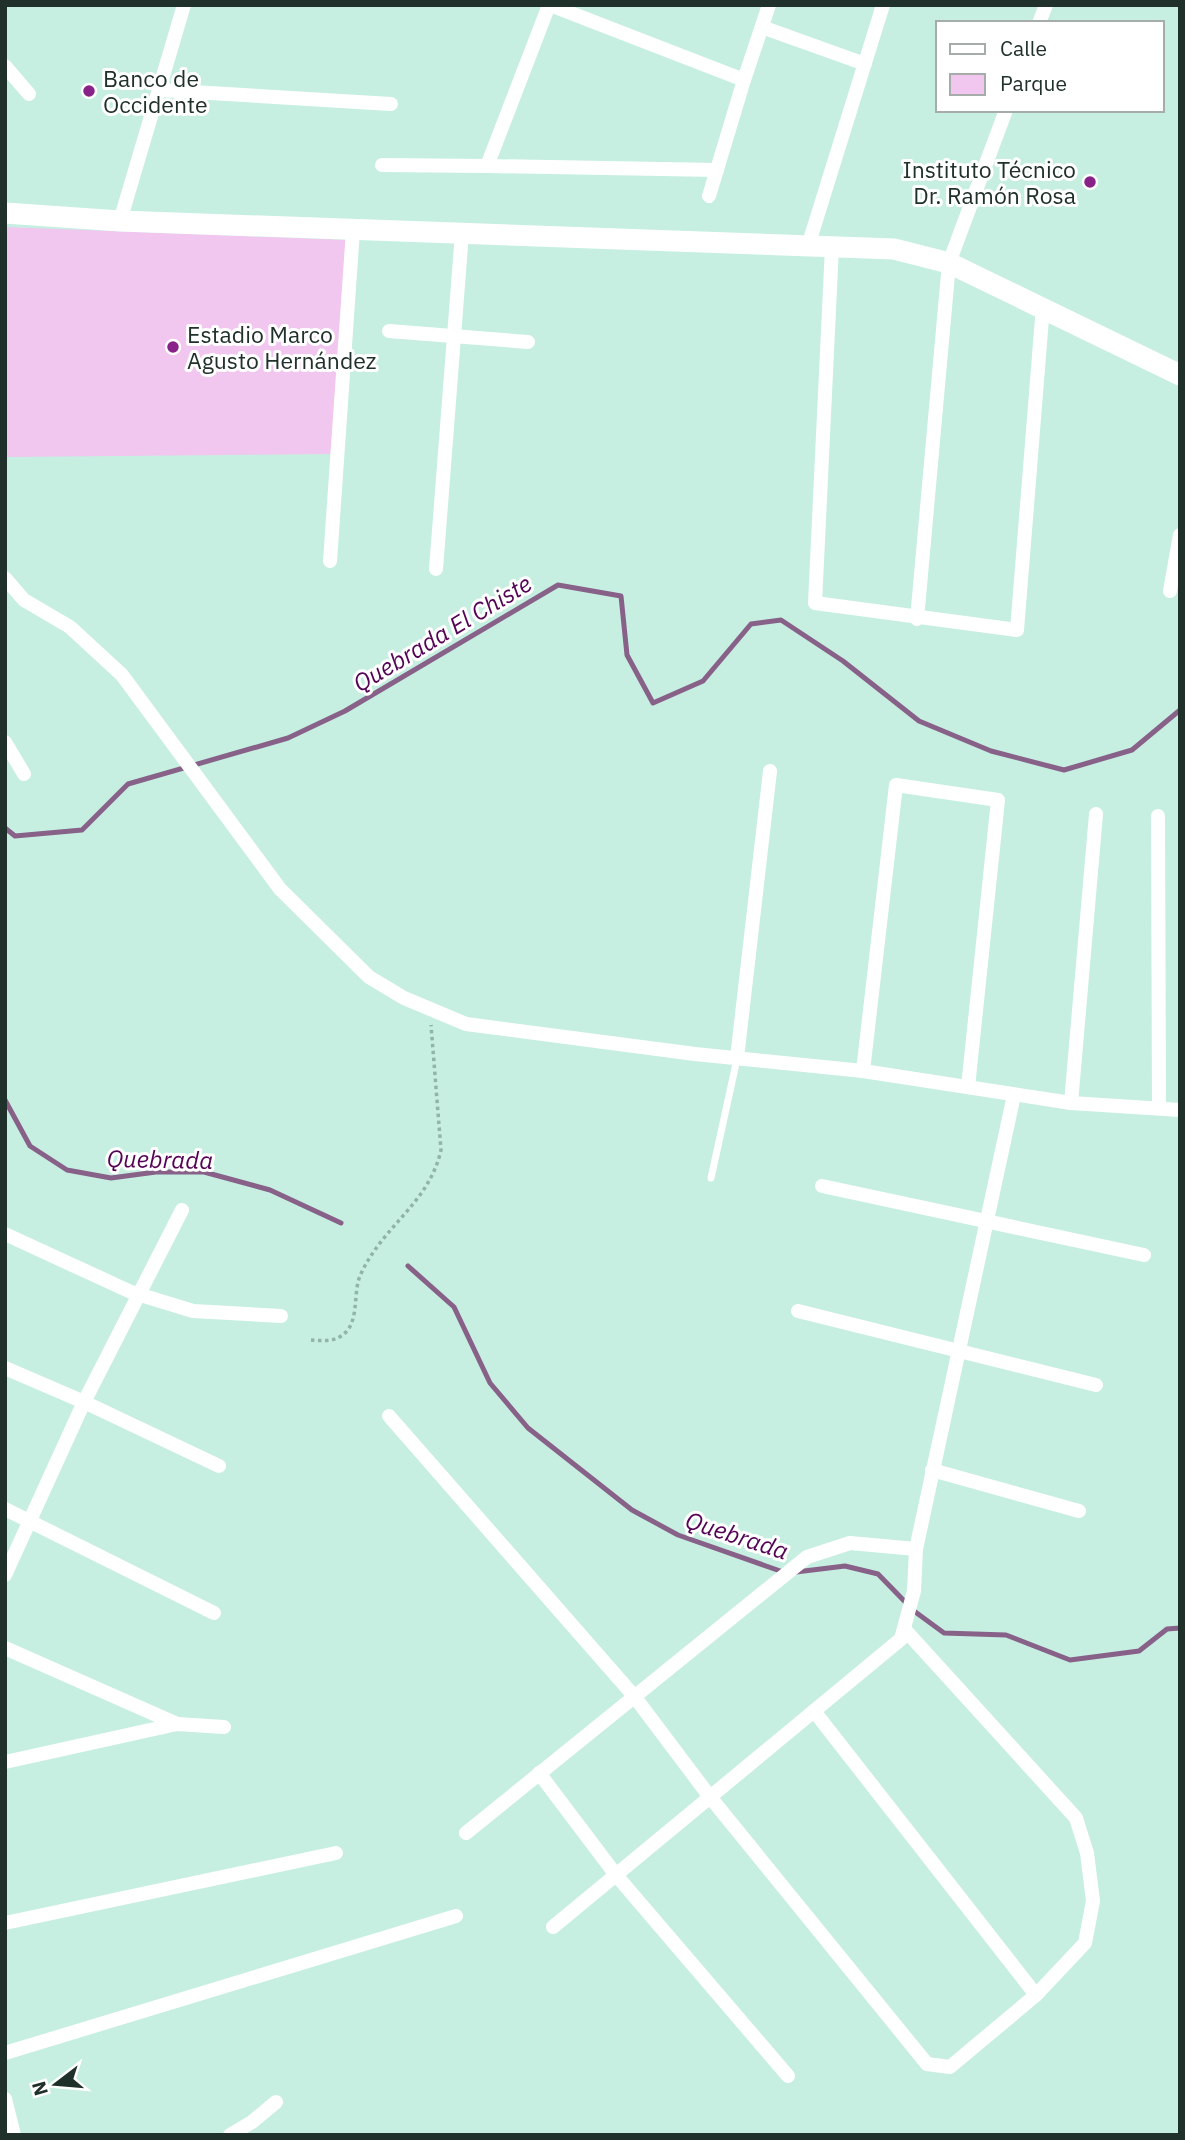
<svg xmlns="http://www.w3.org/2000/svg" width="1185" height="2140" font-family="'IBM Plex Sans',sans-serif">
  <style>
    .green { fill: #f1c6ef }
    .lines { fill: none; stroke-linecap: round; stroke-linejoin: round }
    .stream { stroke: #886189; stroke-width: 5 }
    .path { stroke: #92b3a7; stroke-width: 3.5; stroke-dasharray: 3.5 3.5; stroke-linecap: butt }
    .lane { stroke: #fff; stroke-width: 7 }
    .street { stroke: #fff; stroke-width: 14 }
    .secondary { stroke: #fff; stroke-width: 21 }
    .poi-dot { fill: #882289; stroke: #fff; stroke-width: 2.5 }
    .labels { text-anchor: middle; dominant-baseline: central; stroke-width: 6; stroke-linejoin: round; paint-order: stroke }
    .poi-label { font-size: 23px; fill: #20302a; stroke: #fff; text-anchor: start }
    .water-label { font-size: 24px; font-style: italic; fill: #540355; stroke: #fff }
  </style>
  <rect width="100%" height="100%" fill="#c7efe1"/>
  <polygon class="green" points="5,227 348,240 333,454 5,457"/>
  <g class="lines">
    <g class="stream">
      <polyline points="5,828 15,836 82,830 128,784 288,738 345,711 558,585 621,596 627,655 653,703 703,681 751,624 781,620 843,661 919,721 991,751 1064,770 1132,750 1180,710"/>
      <polyline points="5,1100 30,1146 67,1170 111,1178 156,1172 204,1172 270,1190 341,1223"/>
      <polyline points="408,1266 454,1307 490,1383 528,1428 632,1510 678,1535 786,1573"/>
      <polyline points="796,1572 845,1566 878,1574 914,1611 944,1633 1006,1635 1070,1660 1139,1651 1167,1629 1180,1628"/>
    </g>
    <path class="path" d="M311,1340C323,1341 337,1342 346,1332C359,1318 353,1293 360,1276C381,1227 429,1204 441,1150L431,1025"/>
    <polyline class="lane" points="711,1178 737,1059"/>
    <g class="street">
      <polyline points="549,5 487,166 717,170"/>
      <polyline points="550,5 744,80 709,196"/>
      <polyline points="1039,23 1046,5"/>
      <polyline points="762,27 865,64"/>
      <polyline points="5,66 29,94"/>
      <polyline points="744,80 769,5"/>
      <polyline points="160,90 391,104"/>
      <polyline points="382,165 487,166"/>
      <polyline points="120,221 184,5"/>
      <polyline points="808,246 883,5"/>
      <polyline points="832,247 815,603 1017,630 1043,306"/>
      <polyline points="389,331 528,342"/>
      <polyline points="330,561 353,230"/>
      <polyline points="436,569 462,233"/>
      <polyline points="5,578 24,600 70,627 122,675 280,889 369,977 404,998 466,1024 695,1054 863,1071 1071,1103 1180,1110"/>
      <polyline points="1170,591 1180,535"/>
      <polyline points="917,619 949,263 1006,110"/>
      <polyline points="5,742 24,774"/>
      <polyline points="1158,816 1159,1108"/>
      <polyline points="737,1058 770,771"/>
      <polyline points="863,1071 896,785 998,800 968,1087"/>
      <polyline points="1071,1103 1096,814"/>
      <polyline points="822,1186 1144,1255"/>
      <polyline points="5,1234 131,1292 193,1311 281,1316"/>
      <polyline points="798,1311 1096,1385"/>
      <polyline points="5,1368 84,1402 219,1466"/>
      <polyline points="389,1416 634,1696 710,1797 927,2064 950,2067 1036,1995 1085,1943 1093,1901 1087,1853 1076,1818 906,1631"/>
      <polyline points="932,1470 1079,1511"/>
      <polyline points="5,1509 214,1613"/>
      <polyline points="5,1575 84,1402 182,1210"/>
      <polyline points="5,1648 177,1724"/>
      <polyline points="814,1711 1036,1995"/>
      <polyline points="5,1762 177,1724 224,1727"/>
      <polyline points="539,1773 616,1875 788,2076"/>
      <polyline points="466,1833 807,1557 850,1543 916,1549"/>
      <polyline points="5,1923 336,1853"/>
      <polyline points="553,1927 901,1639 914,1591 916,1549 1014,1095"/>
      <polyline points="5,2053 456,1916"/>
      <polyline points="5,2099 14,2135"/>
      <polyline points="230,2135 252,2122 276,2102"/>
    </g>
    <polyline class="secondary" points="5,213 120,221 894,249 949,263 1180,375"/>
  </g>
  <g class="poi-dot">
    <circle cx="89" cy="91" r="7"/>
    <circle cx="1090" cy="182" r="7"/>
    <circle cx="173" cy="347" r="7"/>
  </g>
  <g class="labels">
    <g class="poi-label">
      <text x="103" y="78">Banco de<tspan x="103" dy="26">Occidente</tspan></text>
      <text x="1076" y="169" text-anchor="end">Instituto Técnico<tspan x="1076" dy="26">Dr. Ramón Rosa</tspan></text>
      <text x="187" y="334">Estadio Marco<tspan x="187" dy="26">Agusto Hernández</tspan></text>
    </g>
    <g class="water-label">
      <text transform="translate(442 633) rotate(-31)">Quebrada El Chiste</text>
      <text transform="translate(160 1159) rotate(1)">Quebrada</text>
      <text transform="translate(737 1535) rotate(18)">Quebrada</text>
    </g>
  </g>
  <rect width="1185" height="2140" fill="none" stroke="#20302a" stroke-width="14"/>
  <rect x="936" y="21" width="228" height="91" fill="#ffffff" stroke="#a6acaa" stroke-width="2"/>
  <rect x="950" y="44" width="35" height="10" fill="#ffffff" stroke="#a6acaa" stroke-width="2"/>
  <text x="1000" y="56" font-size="21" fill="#20302a">Calle</text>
  <rect x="950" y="74" width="35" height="21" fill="#f1c6ef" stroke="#a6acaa" stroke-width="2"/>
  <text x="1000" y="91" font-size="21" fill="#20302a">Parque</text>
  <g transform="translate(56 2084) rotate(254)" stroke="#ffffff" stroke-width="5" paint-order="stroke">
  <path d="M0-5L12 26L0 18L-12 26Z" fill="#20302a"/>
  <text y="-10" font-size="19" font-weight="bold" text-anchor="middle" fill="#20302a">N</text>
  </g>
</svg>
